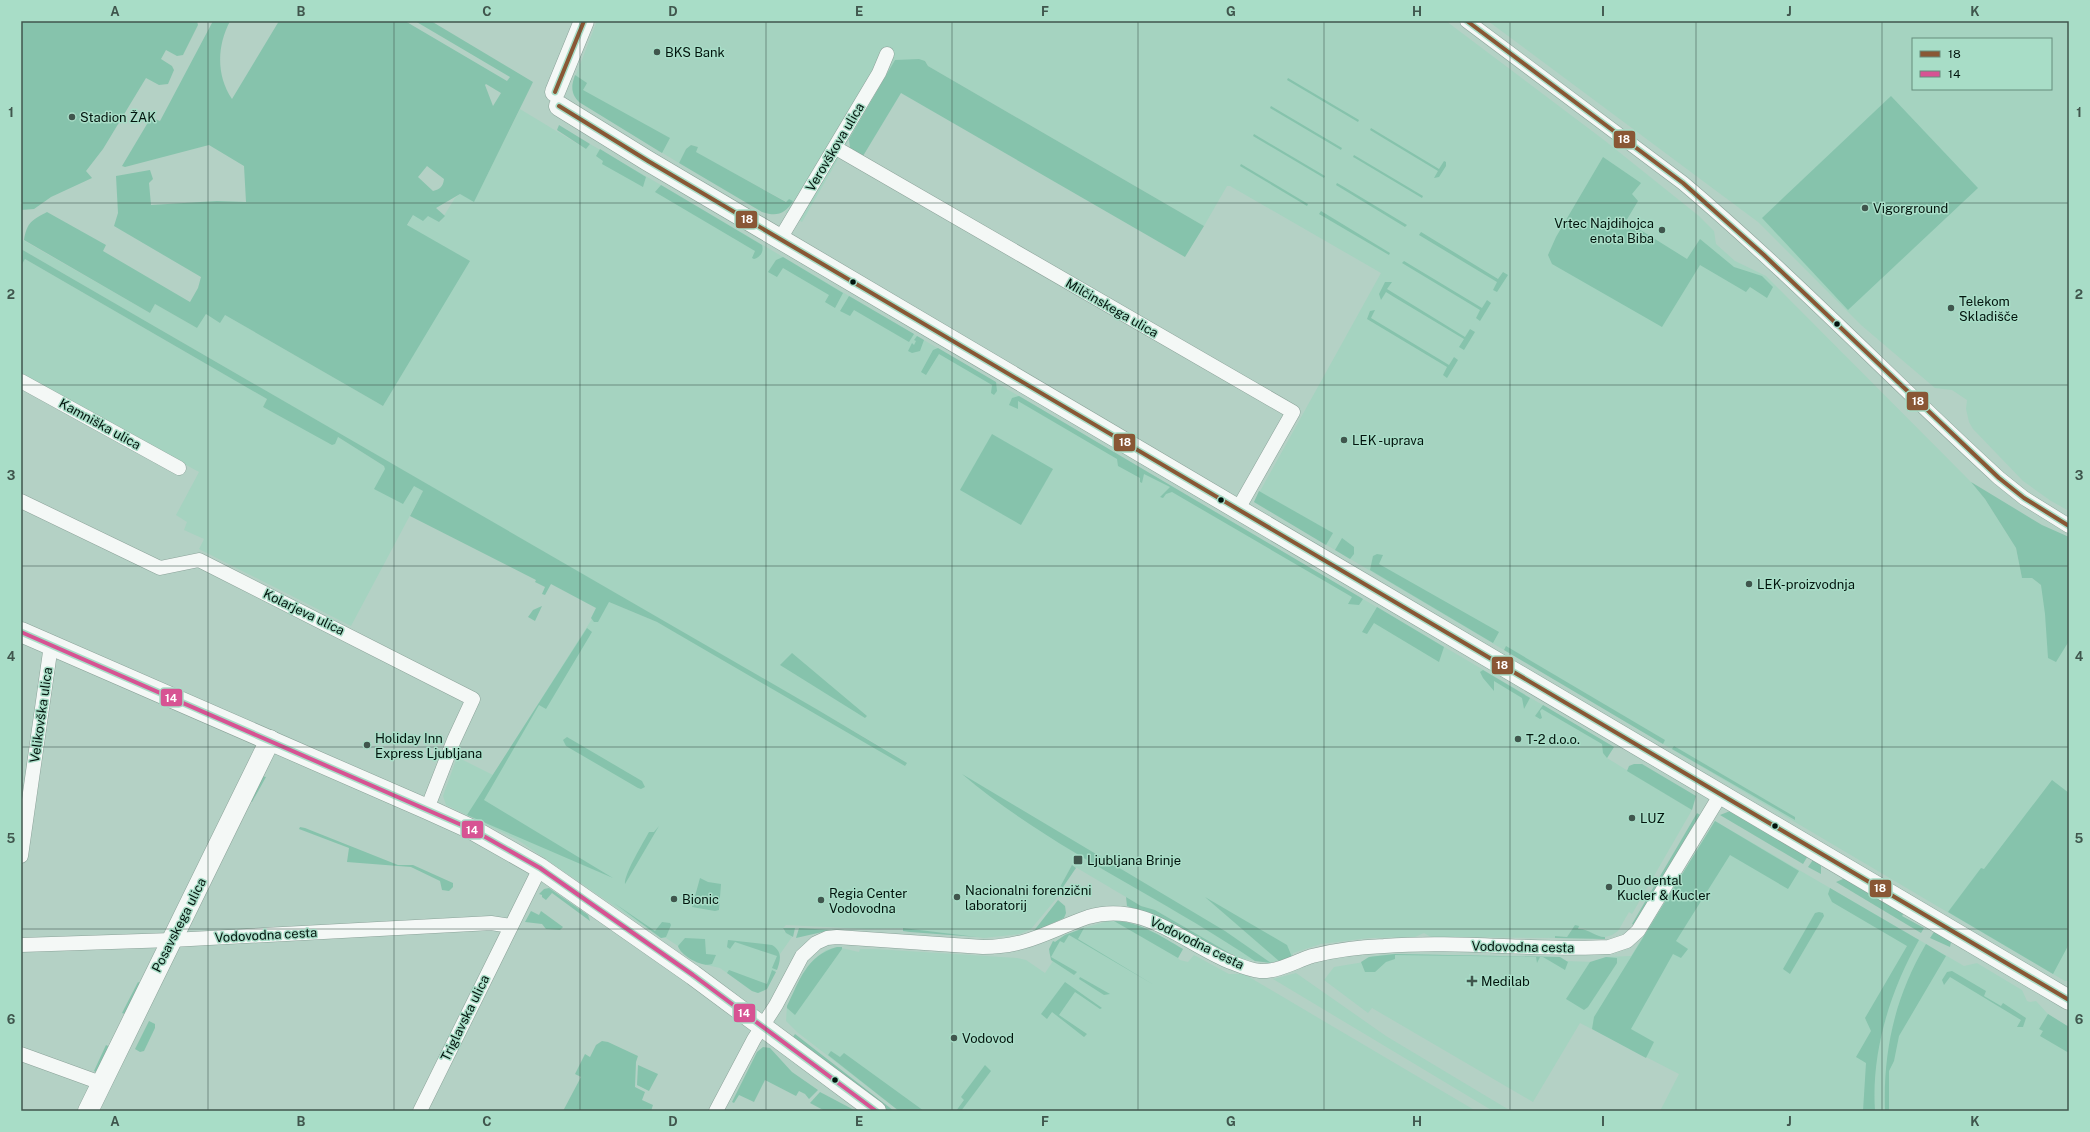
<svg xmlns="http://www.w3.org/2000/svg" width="2090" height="1132" font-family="'Public Sans',sans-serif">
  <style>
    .built { fill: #a5d3c0; fill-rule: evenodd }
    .green { fill: #86c3ac; fill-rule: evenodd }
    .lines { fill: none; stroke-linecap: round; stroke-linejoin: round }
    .street-casing { stroke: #8ba299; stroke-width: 15 }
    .secondary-casing { stroke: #8ba299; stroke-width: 21 }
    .street { stroke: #f4f8f6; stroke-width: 14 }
    .secondary { stroke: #f4f8f6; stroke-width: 20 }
    .bus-1-casing { stroke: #a8ddc7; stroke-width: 7 }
    .bus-2-casing { stroke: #a8ddc7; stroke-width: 7 }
    .bus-1 { stroke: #895735; stroke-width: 4 }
    .bus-2 { stroke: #d75393; stroke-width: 4 }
    .grid { fill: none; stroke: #40564d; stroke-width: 1; stroke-opacity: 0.55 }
    .poi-dot { fill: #40564d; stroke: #a8ddc7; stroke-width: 1.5 }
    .bus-dot { fill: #02140d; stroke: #a8ddc7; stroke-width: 1.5 }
    .labels { text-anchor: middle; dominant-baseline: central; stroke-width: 3; stroke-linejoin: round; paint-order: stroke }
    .poi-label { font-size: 13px; fill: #02140d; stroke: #a8ddc7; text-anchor: start }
    .street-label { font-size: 13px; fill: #02140d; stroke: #a8ddc7 }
    .line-badge { stroke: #a8ddc7; stroke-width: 1.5 }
    .badge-label { font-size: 11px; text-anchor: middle; font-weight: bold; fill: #fff }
    .neatline { fill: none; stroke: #40564d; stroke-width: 1.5 }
    .grid-label { font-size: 13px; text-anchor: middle; font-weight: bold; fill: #40564d }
  </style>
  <rect width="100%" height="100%" fill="#b4d1c5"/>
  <g class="built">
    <polygon points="597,21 1446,21 1604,140 1699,216 1714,231 1716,244 1735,261 1766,276 1971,482 1985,499 2016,548 2022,578 2032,578 2041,585 2069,537 2069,981 2065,981 1937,906 1254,502 1381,273 1230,186 1227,186 1204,226 928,66 925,61 895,60 802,222 785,212 789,209 789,199 787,202 695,152 698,147 691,145 686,149 679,163 579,102 573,94 572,85"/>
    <path d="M1488,21H2069V511L2051,501L2023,481L1973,429L1969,422L1966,409L1967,400L1952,390L1935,388L1861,325L1758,222ZM1913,39H2051V89H1913Z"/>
    <polygon points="520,109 586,149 590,144 661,185 1614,747 1607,758 1692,810 1632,914 1629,912 1618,931 1612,935 1605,937 1597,936 1583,928 1572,929 1567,937 1555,936 1555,938 1431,937 1424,933 1415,937 1369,938 1321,944 1293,953 1292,957 1271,963 1238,958 1155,910 1141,906 1072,865 1060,887 1061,890 1056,899 1031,929 1020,934 984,938 903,928 867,929 786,925 783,928 784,931 792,937 780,954 779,964 768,987 764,991 758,993 752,991 720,968 702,964 681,952 678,946 666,938 661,938 518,840 446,805 443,796 457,757 493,775 604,600 657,622 907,762 21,249 21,239 150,313 155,304 197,328 206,314 225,315 383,406 469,261 407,226 413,215 427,215 440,222 455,198 460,194 474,201"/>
    <polygon points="25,259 267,399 263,407 296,425 338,437 384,466 386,469 423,491 351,626 199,549 204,539 184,530 187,522 176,515 199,472 21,375 21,266"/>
    <polygon points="1715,821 1964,966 1977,963 2022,990 2027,1001 2030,1002 2036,1001 2048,1014 2069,1027 2069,1111 1660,1111 1679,1074 1580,1023 1533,1102 1372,1008 1368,1013 1324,980 1334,967 1364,962 1367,958 1373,956 1395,954 1560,957 1566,961 1594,962 1606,957 1631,956"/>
    <polygon points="1108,921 1124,922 1156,933 1183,949 1178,958 1180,960 1188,962 1194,955 1229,974 1244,974 1476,1111 899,1111 797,1032 786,1021 787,1006 804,973 813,960 826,950 837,947 859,952 860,949 875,949 1017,958 1026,960 1045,973 1053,961 1049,953 1053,941 1055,942 1065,935 1084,928"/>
    <polygon points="1296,973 1386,1036 1511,1111 1493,1111 1273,979"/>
  </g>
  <g class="green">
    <polygon points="21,21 197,21 198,25 183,55 177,56 166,50 161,59 172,66 174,70 168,84 159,85 146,78 103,149 86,171 92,178 51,197 34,209 21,210"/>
    <path d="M213,21H230C217,46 216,75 232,99L279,21H405L507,81L510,77L415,21H431L533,82L474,202L460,194L436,208L445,216L439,222L428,216L423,221L413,215L407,225L470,261L383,406L225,315L220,323L206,314L197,328L155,304L150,313L24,240C27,222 32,220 47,212L106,245L103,251L190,302L198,288L201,277L114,226L118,213L116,176L150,170L153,179L149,183L151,205L217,201L246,202L244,166L209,145L125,167L122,166L150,119L152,118L160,121ZM486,84L501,93L493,106L485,85ZM427,166L444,179C443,187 440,189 433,191L418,177Z"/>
    <polygon points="919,59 925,61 928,66 1204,226 1185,257 901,93 863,156 850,148 849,139 895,60"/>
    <path d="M575,75L587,83L583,90L670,138L662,153L579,102C571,94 571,86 575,75Z"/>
    <polygon points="1288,78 1359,120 1358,122 1287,80"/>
    <polygon points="1891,96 1978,188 1848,310 1762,218"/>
    <polygon points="1271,106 1342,148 1341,150 1270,108"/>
    <polygon points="559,125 590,144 586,149 557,130"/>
    <polygon points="1371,128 1439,169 1444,161 1446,162 1446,166 1439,177 1434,178 1438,171 1370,130"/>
    <polygon points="1254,134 1325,176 1324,178 1253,136"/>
    <path d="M691,145L698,147L696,152L786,202L789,199L793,201C785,214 777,217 762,212L679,163L686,149Z"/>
    <polygon points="600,149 646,177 643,187 602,164 603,161 596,156"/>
    <polygon points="1354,155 1423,196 1422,198 1355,158 1353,157"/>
    <polygon points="1603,157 1641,183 1632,194 1638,201 1626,221 1687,259 1700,239 1734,267 1762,276 1773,287 1767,298 1750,287 1746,292 1700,265 1662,327 1552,264 1548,255 1556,237"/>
    <polygon points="1241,164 1308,204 1307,206 1240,166"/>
    <polygon points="1337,183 1344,187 1407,225 1405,227 1336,185"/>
    <path d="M661,185L762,245C764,251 761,257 754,259L752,258L755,251L655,192Z"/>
    <polygon points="1321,211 1390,253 1389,255 1319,214"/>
    <polygon points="1421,232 1498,279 1503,272 1508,275 1497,292 1493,290 1497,282 1419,235"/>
    <polygon points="21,249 818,710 907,763 905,766 657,622 609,602 598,622 594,622 591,618 596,608 551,584 545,595 542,594 545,587 535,582 536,580 410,516 423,491 414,486 403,504 374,489 385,469 384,466 338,437 335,444 332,445 263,407 267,399 25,259 21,266"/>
    <polygon points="783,257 843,293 835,308 825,302 829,295 783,268 777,277 768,272 776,260"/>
    <polygon points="1404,261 1482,308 1487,300 1491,303 1480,321 1476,318 1480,310 1402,263"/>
    <polygon points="1385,282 1392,282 1387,289 1465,337 1470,329 1475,332 1464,350 1459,347 1464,339 1394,297 1386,292 1381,300 1379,294"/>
    <polygon points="849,296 914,334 909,342 854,310 850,316 840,311"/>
    <polygon points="1375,310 1371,318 1449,365 1454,357 1458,360 1447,378 1443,375 1447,367 1367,319 1370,311"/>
    <polygon points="917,336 924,340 920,351 912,353 908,351 912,343 914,345 916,341 914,340"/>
    <polygon points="938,348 996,382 997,391 994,395 991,393 992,385 939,354 926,375 921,372 933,350"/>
    <polygon points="1019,396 1363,599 1359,605 1348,604 1352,597 1172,492 1166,494 1163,498 1160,497 1170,487 1144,474 1142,483 1140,482 1140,478 1118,466 1117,459 1018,401 1018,409 1009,405 1012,398"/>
    <polygon points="992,434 1053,469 1021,525 960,490"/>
    <polygon points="1971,482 2042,525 2069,537 2069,641 2056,662 2048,658 2045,614 2041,585 2032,578 2022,578 2016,548 1985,499"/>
    <polygon points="1259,491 1333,533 1326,545 1254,502"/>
    <polygon points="1342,538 1354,547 1354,554 1350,559 1335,550"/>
    <polygon points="1377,554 1383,555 1379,564 1499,632 1493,643 1370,570 1373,556"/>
    <polygon points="542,606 535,621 528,617 533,610"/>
    <polygon points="1377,607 1444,647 1439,662 1374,623 1367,634 1362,632"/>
    <polygon points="587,628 592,632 546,709 539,705 484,800 613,878 467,815"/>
    <polygon points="1506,646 1665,740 1663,744 1504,650"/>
    <polygon points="792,653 867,716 865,718 780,665"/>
    <polygon points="1483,670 1530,698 1524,709 1522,698 1494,681 1494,691 1483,678 1480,672"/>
    <polygon points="1543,705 1614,747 1607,758 1603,753 1602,744 1542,709 1540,711 1542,718 1540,719 1535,716"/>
    <polygon points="567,737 642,781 645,787 641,789 638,788 566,746 563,740"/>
    <polygon points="1674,746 1795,817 1795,820 1672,749"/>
    <polygon points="1634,764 1642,764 1696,796 1692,810 1627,771 1629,766"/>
    <path d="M962,774L1225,931L1271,963L1255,961C1160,896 1051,849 962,774Z"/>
    <polygon points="262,776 266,777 252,802 249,800"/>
    <polygon points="2052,780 2069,793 2069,944 2053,974 1948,912 1981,868 1984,869"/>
    <polygon points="1730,811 1809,854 1803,864 1720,815"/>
    <polygon points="1697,813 1700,815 1634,925 1632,924"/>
    <polygon points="1715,821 1799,871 1788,889 1730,855 1676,941 1688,949 1681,958 1673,954 1631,1029 1654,1042 1646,1058 1592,1029 1594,1017"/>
    <path d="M659,826L625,884C624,874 643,843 649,832H654Z"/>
    <polygon points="300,827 305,828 398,865 413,865 453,883 453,887 449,891 442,890 440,881 411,867 347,862 349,848 299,829"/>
    <polygon points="1815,857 1821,866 1821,874 1808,867"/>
    <polygon points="1072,865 1076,868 1061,890 1060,887"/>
    <polygon points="700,878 708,882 721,884 719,910 715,911 692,907"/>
    <polygon points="1843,879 1851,880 1905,911 1902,916 1924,928 1921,933 1836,882"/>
    <polygon points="549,888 588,915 590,921 552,893 546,900 542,897 542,895 539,894 544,889"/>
    <path d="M1830,888L1919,940C1890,991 1871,1052 1875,1111H1863L1866,1063L1856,1057L1871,1031L1865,1018L1907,946L1832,902L1828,894Z"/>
    <polygon points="1126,897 1141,906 1155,910 1238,958 1154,916 1127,906"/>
    <polygon points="1205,897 1287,945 1292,957 1279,961"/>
    <polygon points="1058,900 1065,906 1066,913 1064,918 1033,932"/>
    <polygon points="614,903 655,931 662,922 670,923 671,925 666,937 661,938"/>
    <polygon points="531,911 539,915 541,911 563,927 560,930 546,929 542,924 525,922"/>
    <polygon points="1819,912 1823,913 1824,916 1790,974 1783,969 1815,913"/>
    <path d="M1114,921C1139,921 1162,937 1183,949L1178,958Z"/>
    <path d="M1575,925L1579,926L1578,929C1588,928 1595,937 1605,937V939L1555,938V936L1567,937Z"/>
    <polygon points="783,928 795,928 793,937 786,933"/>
    <polygon points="799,928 830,930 831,930 796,938"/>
    <polygon points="903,928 977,937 910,932 903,931"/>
    <polygon points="1084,928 1078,939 1154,985 1069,935 1064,943 1060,941 1051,957 1077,972 1074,975 1051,960 1049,949 1053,941 1055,942 1065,935"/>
    <polygon points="1936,929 1951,942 1950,947 1930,938"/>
    <path d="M685,938L705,939L706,954L716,955L712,964C703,968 681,956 678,946Z"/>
    <path d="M728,940L772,945C782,951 781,959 777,970L772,968L777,956L735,942L730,949L727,947Z"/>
    <path d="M1926,944L1946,956L1899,1036L1894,1061L1889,1071V1111H1885C1883,1050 1895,997 1926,944Z"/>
    <path d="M837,947H842V949L795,1015L787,1008V1006C800,980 806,956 837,947Z"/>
    <polygon points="1395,954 1560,957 1568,962 1565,970 1543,957 1540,957 1537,963 1536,957 1395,955 1395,959 1386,962 1375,972 1365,972 1361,962 1369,957"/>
    <polygon points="1606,957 1617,958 1617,963 1588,1007 1584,1010 1566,999 1590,962"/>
    <polygon points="729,970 767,984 772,970 776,972 767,989 758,993 752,991 727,973"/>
    <polygon points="1952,971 1986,991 1984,996 2001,1006 2003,1003 2026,1018 2023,1027 2017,1027 2021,1020 1950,977 1944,985 1942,980 1947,972"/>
    <polygon points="1080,977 1110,994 1104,995 1079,979"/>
    <polygon points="138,982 140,983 125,1014 122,1013"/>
    <polygon points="1065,982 1102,1008 1100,1009 1075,992 1059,1015 1087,1034 1084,1037 1052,1012 1047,1019 1041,1014"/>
    <polygon points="2048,1014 2069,1027 2069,1053 2040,1036 2043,1031 2039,1029"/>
    <polygon points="149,1021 155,1024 155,1028 144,1051 140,1052 135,1049"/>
    <polygon points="795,1034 894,1111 888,1111 793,1037"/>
    <polygon points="602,1041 608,1042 638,1056 636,1062 635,1087 645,1092 642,1100 653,1105 651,1111 563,1111 581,1077 575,1074 585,1054 590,1057 596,1045"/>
    <polygon points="106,1045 110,1047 96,1072 94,1071"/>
    <polygon points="763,1047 770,1048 792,1072 818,1090 809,1099 805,1094 799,1091 796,1096 765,1080 754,1102 739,1095 734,1103 732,1102 757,1052"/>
    <polygon points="831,1051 840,1057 844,1053 924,1111 899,1111 828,1055"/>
    <polygon points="638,1065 658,1074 649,1091 637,1085"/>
    <polygon points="985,1065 991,1071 961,1111 956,1111 964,1100 961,1097"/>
    <polygon points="820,1092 856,1111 825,1111 810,1103"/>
  </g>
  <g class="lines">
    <defs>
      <g id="street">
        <path d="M1467,21L1683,183C1793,276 1893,381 1999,478L2024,498L2069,526"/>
        <polyline points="836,148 1293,412 1238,509"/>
        <polyline points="780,239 879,73 887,54"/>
        <polyline points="21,381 179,468"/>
        <polyline points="21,501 160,568 199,560 473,699 454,740 427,809"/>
        <polyline points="21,856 51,645"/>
        <polyline points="21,945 172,940 491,923 511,926"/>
        <polyline points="21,1054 101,1083"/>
        <polyline points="420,1111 540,868"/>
        <path d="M716,1111L754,1039L776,1005L802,956L816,943L827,938L837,937L983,947C1027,947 1048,931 1088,917C1143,901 1181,941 1228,961C1238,965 1249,970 1260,971C1278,972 1296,961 1312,956C1335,950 1361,947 1384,946C1459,940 1534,951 1609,947L1627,941L1638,931L1721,794"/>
      </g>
      <g id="secondary">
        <polyline points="555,92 584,21"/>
        <polyline points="559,106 648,161 2069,1000"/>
        <polyline points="21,632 427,809 473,830 540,868 693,975 876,1111"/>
        <polyline points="88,1111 270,740"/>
      </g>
    </defs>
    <use href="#street" class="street-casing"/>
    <use href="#secondary" class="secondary-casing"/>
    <use href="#street" class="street"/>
    <use href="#secondary" class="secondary"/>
    <defs>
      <g id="bus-1">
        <polyline points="1467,21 1683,183 1764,255 1999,478 2024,498 2069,526"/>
        <polyline points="555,92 584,21"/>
        <polyline points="559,106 648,161 2069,1000"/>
      </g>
      <polyline id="bus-2" points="21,632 473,830 540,868 693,975 876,1111"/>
    </defs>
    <use href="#bus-1" class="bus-1-casing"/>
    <use href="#bus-2" class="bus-2-casing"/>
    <use href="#bus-1" class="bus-1"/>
    <use href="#bus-2" class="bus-2"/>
  </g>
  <path class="grid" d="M208,21V1111M394,21V1111M580,21V1111M766,21V1111M952,21V1111M1138,21V1111M1324,21V1111M1510,21V1111M1696,21V1111M1882,21V1111M21,203H2069M21,385H2069M21,566H2069M21,747H2069M21,929H2069"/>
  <g class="poi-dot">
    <circle cx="657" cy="52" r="4"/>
    <circle cx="72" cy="117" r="4"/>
    <circle cx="1865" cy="208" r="4"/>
    <circle cx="1662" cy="230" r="4"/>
    <circle cx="1951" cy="308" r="4"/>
    <circle cx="1344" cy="440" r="4"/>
    <circle cx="1749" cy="584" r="4"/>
    <circle cx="1518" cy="739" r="4"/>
    <circle cx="367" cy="745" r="4"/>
    <circle cx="1632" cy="818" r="4"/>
    <rect x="1073" y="855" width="10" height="10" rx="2"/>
    <circle cx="1609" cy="887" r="4"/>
    <circle cx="957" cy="897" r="4"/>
    <circle cx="674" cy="899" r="4"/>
    <circle cx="821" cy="900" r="4"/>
    <path d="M1470 975h4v4h4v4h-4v4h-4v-4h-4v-4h4z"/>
    <circle cx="954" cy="1038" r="4"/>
  </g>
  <g class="bus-dot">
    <circle cx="853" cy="282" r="3.5"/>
    <circle cx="1837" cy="324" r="3.5"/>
    <circle cx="1221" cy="500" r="3.5"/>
    <circle cx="1775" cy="826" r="3.5"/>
    <circle cx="835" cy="1080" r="3.5"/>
  </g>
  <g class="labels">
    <g class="poi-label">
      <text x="665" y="52">BKS Bank</text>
      <text x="80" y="117">Stadion ŽAK</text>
      <text x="1873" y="208">Vigorground</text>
      <text x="1654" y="223" text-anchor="end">Vrtec Najdihojca<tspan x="1654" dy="15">enota Biba</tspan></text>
      <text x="1959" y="301">Telekom<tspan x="1959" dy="15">Skladišče</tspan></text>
      <text x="1352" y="440">LEK -uprava</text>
      <text x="1757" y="584">LEK-proizvodnja</text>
      <text x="375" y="738">Holiday Inn<tspan x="375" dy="15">Express Ljubljana</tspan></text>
      <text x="1526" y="739">T-2 d.o.o.</text>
      <text x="1640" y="818">LUZ</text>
      <text x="1087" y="860">Ljubljana Brinje</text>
      <text x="1617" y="880">Duo dental<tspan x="1617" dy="15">Kucler &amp; Kucler</tspan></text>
      <text x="965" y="890">Nacionalni forenzični<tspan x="965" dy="15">laboratorij</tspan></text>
      <text x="829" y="893">Regia Center<tspan x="829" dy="15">Vodovodna</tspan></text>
      <text x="682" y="899">Bionic</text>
      <text x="1481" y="981">Medilab</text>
      <text x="962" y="1038">Vodovod</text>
    </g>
    <g class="street-label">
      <text transform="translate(835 147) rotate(-59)">Verovškova ulica</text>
      <text transform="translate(1112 308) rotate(30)">Milčinskega ulica</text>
      <text transform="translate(100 424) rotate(29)">Kamniška ulica</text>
      <text transform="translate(304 612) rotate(26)">Kolarjeva ulica</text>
      <text transform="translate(41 715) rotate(-82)">Velikovška ulica</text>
      <text transform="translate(179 925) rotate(-63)">Posavskega ulica</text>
      <text transform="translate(266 935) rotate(-3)">Vodovodna cesta</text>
      <text transform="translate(1197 943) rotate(26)">Vodovodna cesta</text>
      <text transform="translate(1523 947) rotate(1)">Vodovodna cesta</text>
      <text transform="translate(465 1018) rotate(-64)">Triglavska ulica</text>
    </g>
  </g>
  <g class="line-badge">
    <rect x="1613" y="130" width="23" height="19" rx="4" fill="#895735"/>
    <rect x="735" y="210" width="23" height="19" rx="4" fill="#895735"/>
    <rect x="1906" y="391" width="23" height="20" rx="4" fill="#895735"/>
    <rect x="1113" y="433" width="23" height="19" rx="4" fill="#895735"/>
    <rect x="1491" y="656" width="23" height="19" rx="4" fill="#895735"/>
    <rect x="160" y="688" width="23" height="19" rx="4" fill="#d75393"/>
    <rect x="461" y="820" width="23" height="19" rx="4" fill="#d75393"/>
    <rect x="1869" y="879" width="23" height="19" rx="4" fill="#895735"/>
    <rect x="733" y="1003" width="23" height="20" rx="4" fill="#d75393"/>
  </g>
  <g class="badge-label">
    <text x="1624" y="143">18</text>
    <text x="747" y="223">18</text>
    <text x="1918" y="405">18</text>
    <text x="1125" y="446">18</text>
    <text x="1502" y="669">18</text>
    <text x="171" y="702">14</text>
    <text x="472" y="834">14</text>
    <text x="1880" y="892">18</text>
    <text x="744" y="1017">14</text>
  </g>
  <rect width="2090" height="1132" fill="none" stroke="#a8ddc7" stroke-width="44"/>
  <rect x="1912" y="38" width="140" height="52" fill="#a8ddc7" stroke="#668d7d"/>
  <rect x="1920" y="51" width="20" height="6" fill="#895735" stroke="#668d7d"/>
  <text x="1948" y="58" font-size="12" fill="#02140d">18</text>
  <rect x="1920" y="71" width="20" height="6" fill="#d75393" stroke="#668d7d"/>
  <text x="1948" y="78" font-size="12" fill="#02140d">14</text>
  <rect x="22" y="22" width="2046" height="1088" class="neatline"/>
  <g class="grid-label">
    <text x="115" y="16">A</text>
    <text x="301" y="16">B</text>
    <text x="487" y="16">C</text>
    <text x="673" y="16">D</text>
    <text x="859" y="16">E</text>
    <text x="1045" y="16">F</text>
    <text x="1231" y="16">G</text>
    <text x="1417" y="16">H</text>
    <text x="1603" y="16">I</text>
    <text x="1789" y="16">J</text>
    <text x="1975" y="16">K</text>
    <text x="11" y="117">1</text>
    <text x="2079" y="117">1</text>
    <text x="11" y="299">2</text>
    <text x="2079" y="299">2</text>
    <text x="11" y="480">3</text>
    <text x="2079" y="480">3</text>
    <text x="11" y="661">4</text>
    <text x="2079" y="661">4</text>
    <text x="11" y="843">5</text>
    <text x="2079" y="843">5</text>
    <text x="11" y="1024">6</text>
    <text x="2079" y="1024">6</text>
    <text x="115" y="1126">A</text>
    <text x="301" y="1126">B</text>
    <text x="487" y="1126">C</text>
    <text x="673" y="1126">D</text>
    <text x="859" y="1126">E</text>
    <text x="1045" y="1126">F</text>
    <text x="1231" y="1126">G</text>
    <text x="1417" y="1126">H</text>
    <text x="1603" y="1126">I</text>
    <text x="1789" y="1126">J</text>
    <text x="1975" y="1126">K</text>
  </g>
</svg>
